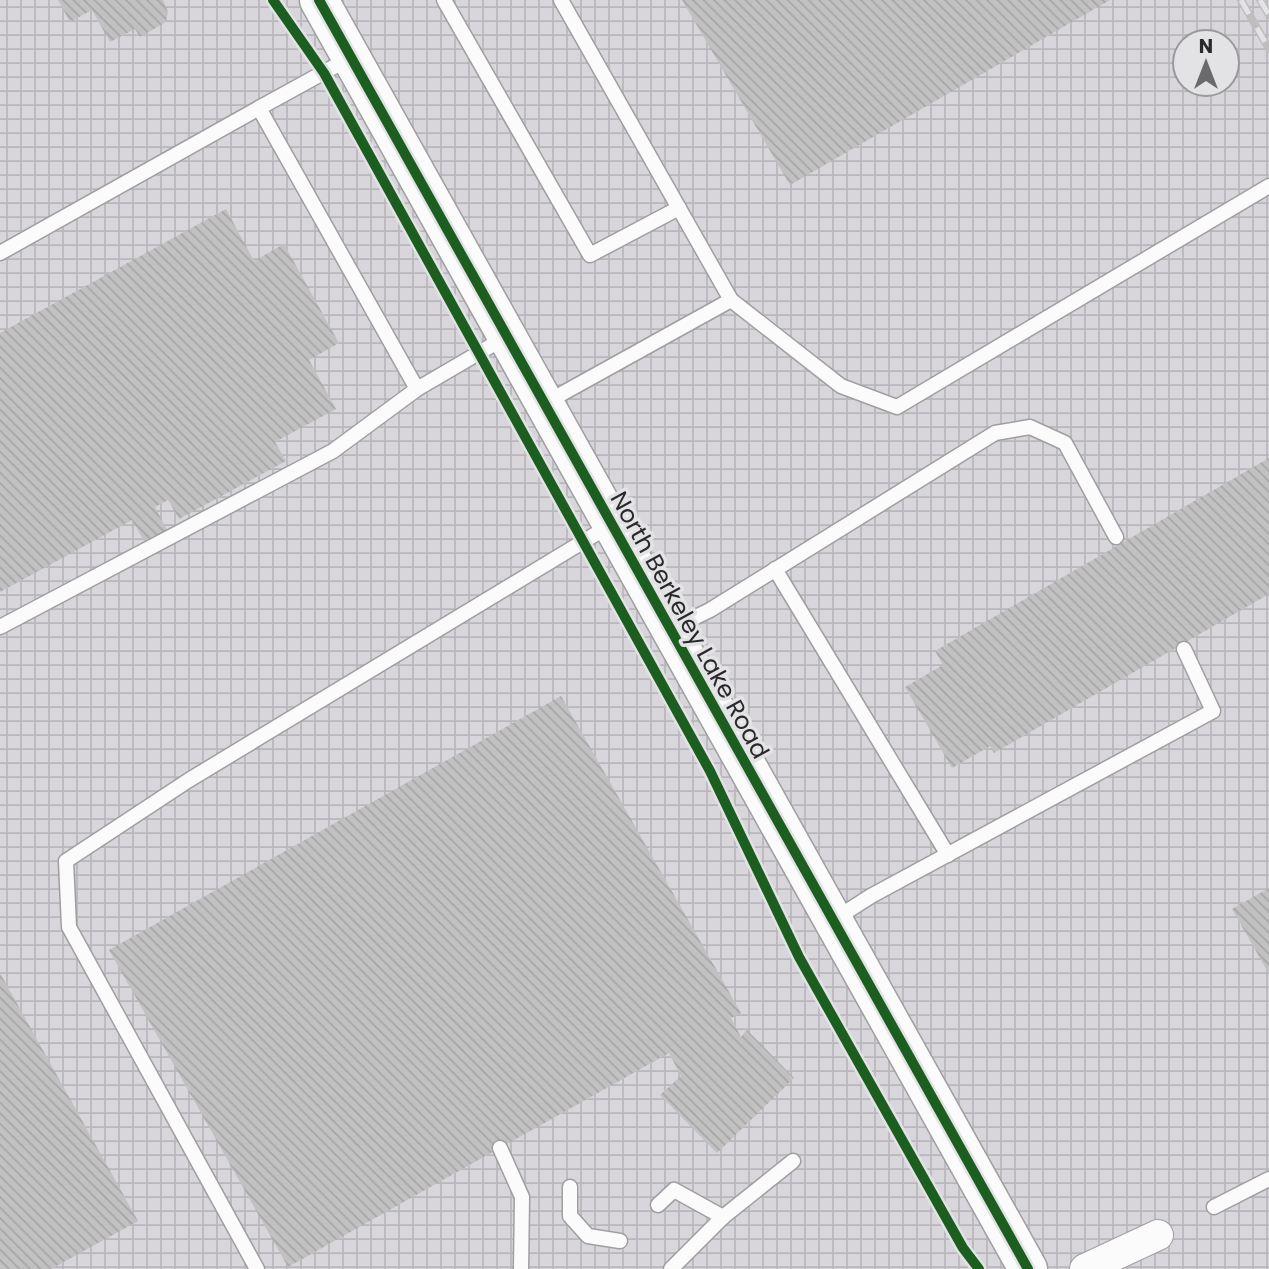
<svg xmlns="http://www.w3.org/2000/svg" width="1269" height="1269" font-family="Poppins,sans-serif">
  <style>
    .industrial { fill: url(#industrial-grid); fill-rule: evenodd }
    .building { fill: url(#building-back-hatch) }
    .lines { fill: none; stroke-linecap: round; stroke-linejoin: round }
    .lane-casing { stroke: #9f9fa0; stroke-width: 17 }
    .street-casing { stroke: #9f9fa0; stroke-width: 32 }
    .secondary-casing { stroke: #9f9fa0; stroke-width: 41 }
    .lane { stroke: #fbfbfb; stroke-width: 14 }
    .street { stroke: #fbfbfb; stroke-width: 30 }
    .secondary { stroke: #fbfbfb; stroke-width: 38 }
    .rail-casing { stroke: #bebebe; stroke-width: 8 }
    .rail { stroke: #e3e2e5; stroke-width: 5; stroke-dasharray: 16; stroke-linecap: butt }
    .cycleway-casing { stroke: #e3e2e5; stroke-width: 15 }
    .cycleway { stroke: #1b5e20; stroke-width: 10 }
    .labels { text-anchor: middle; dominant-baseline: central; stroke-width: 7; stroke-linejoin: round; paint-order: stroke }
    .street-label { font-size: 24px; fill: #29282a; stroke: #e3e2e5 }
  </style>
  <defs>
    <pattern id="industrial-grid" width="8" height="8" patternUnits="userSpaceOnUse" patternTransform="scale(1.75)"><rect width="8" height="8" fill="#d8d5db"/><path d="M0 4h8M4 0v8" fill="none" stroke="#b9b7bc"/></pattern>
    <pattern id="building-back-hatch" width="6" height="6" patternUnits="userSpaceOnUse" patternTransform="scale(1.75)"><rect width="6" height="6" fill="#c1c1c2"/><path d="M-1 5l2 2M0 0l6 6M5-1l2 2" fill="none" stroke="#a6a6a7"/></pattern>
  </defs>
  <rect width="100%" height="100%" fill="#e3e3e4"/>
  <path class="industrial" d="M0,0H1269V1269H0ZM1185,42H1227V84H1185Z"/>
  <g class="building">
    <polygon points="58,0 163,0 168,12 166,22 140,37 135,29 110,42 92,10 70,22"/>
    <polygon points="682,0 1110,0 790,185"/>
    <polygon points="226,209 254,261 284,244 339,343 309,360 336,409 275,442 286,461 179,519 168,500 155,507 168,532 146,544 132,520 0,592 0,333"/>
    <polygon points="1269,458 1269,594 994,753 990,746 952,768 905,687 943,665 935,651"/>
    <polygon points="561,696 741,1013 731,1018 741,1037 747,1030 794,1078 717,1153 660,1095 681,1076 669,1053 288,1267 109,950"/>
    <polygon points="1269,888 1269,974 1232,909"/>
    <polygon points="0,973 138,1221 51,1269 0,1269"/>
  </g>
  <g class="lines">
    <defs>
      <g id="lane">
        <polyline points="444,0 590,255 679,208"/>
        <polyline points="350,58 259,108 417,389 506,337"/>
        <polyline points="0,253 259,108"/>
        <polyline points="731,300 841,386 897,407 1269,186"/>
        <polyline points="547,402 731,300 561,0"/>
        <polyline points="775,569 948,855"/>
        <polyline points="0,627 333,451 417,389"/>
        <polyline points="673,628 710,610 995,433 1030,427 1065,443 1116,537"/>
        <polyline points="835,919 871,896 1213,711 1184,649"/>
        <polyline points="500,1148 522,1197 521,1269"/>
        <polyline points="570,1187 570,1216 588,1236 620,1241"/>
        <polyline points="658,1205 674,1190 723,1217"/>
        <polyline points="1214,1207 1269,1179"/>
        <polyline points="257,1269 69,927 66,861 189,780 609,526"/>
        <polyline points="671,1269 723,1217 793,1161"/>
      </g>
      <polyline id="street" points="1085,1269 1158,1235"/>
      <polyline id="secondary" points="319,0 1028,1269"/>
    </defs>
    <use href="#lane" class="lane-casing"/>
    <use href="#street" class="street-casing"/>
    <use href="#secondary" class="secondary-casing"/>
    <use href="#lane" class="lane"/>
    <use href="#street" class="street"/>
    <use href="#secondary" class="secondary"/>
    <defs>
      <g id="rail">
        <polyline points="1241,0 1269,49"/>
        <polyline points="1260,0 1269,15"/>
      </g>
    </defs>
    <use href="#rail" class="rail-casing"/>
    <use href="#rail" class="rail"/>
    <defs>
      <g id="cycleway">
        <polyline points="273,0 324,73 710,771 799,957 963,1248 979,1269"/>
        <polyline points="319,0 1028,1269"/>
      </g>
    </defs>
    <use href="#cycleway" class="cycleway-casing"/>
    <use href="#cycleway" class="cycleway"/>
  </g>
  <g class="labels">
    <g class="street-label">
      <text transform="translate(690 625) rotate(61)">North Berkeley Lake Road</text>
    </g>
  </g>
  <g transform="translate(1206 63)"><circle r="33" fill="#e3e2e5" stroke="#99989a" stroke-width="2"/>
  <path d="M0-5L12 26L0 18L-12 26Z" fill="#6a696b"/>
  <text y="-10" font-size="19" font-weight="bold" text-anchor="middle" fill="#29282a">N</text>
  </g>
</svg>
